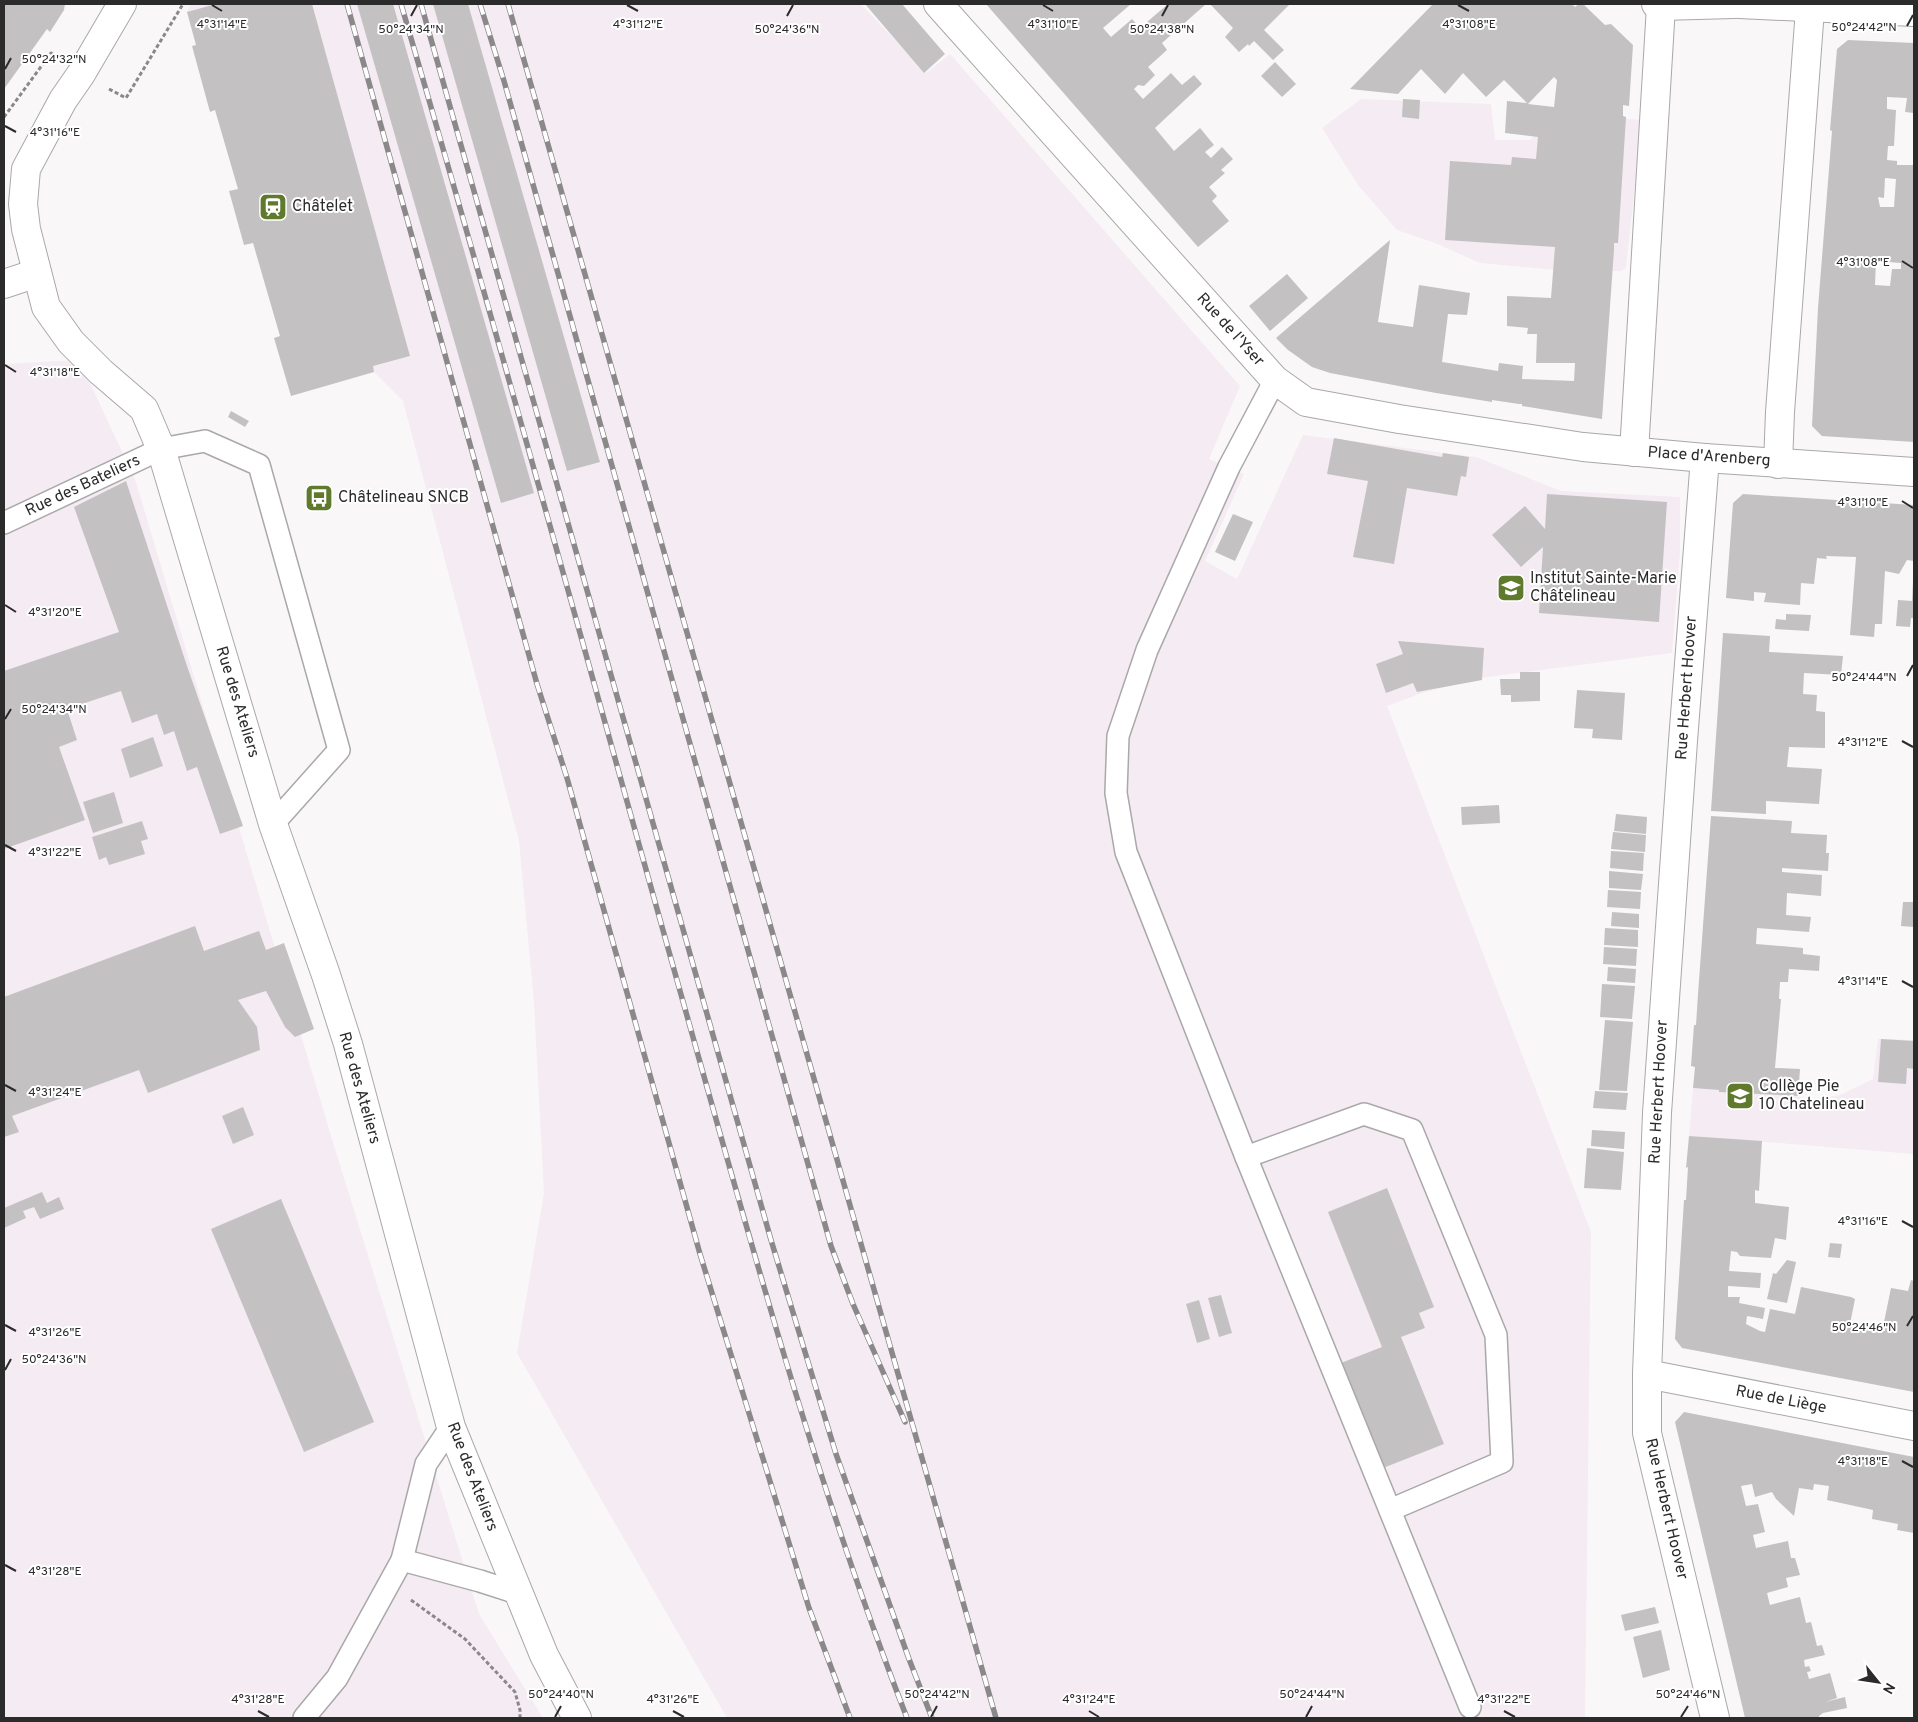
<svg xmlns="http://www.w3.org/2000/svg" width="1918" height="1722" font-family="Overpass,sans-serif">
  <style>
    .built { fill: #f5ebf2 }
    .building { fill: #c4c1c3; fill-rule: evenodd }
    .lines { fill: none; stroke-linecap: round; stroke-linejoin: round }
    .lane-casing { stroke: #aaa8a9; stroke-width: 24 }
    .street-casing { stroke: #aaa8a9; stroke-width: 30 }
    .secondary-casing { stroke: #aaa8a9; stroke-width: 30 }
    .path { stroke: #8a888a; stroke-width: 3; stroke-dasharray: 4 2.5; stroke-linecap: butt }
    .lane { stroke: #fff; stroke-width: 21 }
    .street { stroke: #fff; stroke-width: 28 }
    .secondary { stroke: #fff; stroke-width: 28 }
    .rail-casing { stroke: #8a8889; stroke-width: 5.5 }
    .rail { stroke: #fff; stroke-width: 4; stroke-dasharray: 11; stroke-linecap: butt }
    .ticks { fill: none; stroke: #2c2b2c; stroke-width: 2 }
    .labels { text-anchor: middle; dominant-baseline: central; stroke-width: 4; stroke-linejoin: round; paint-order: stroke }
    .poi-label { font-size: 16px; fill: #2c2b2c; stroke: #fff; text-anchor: start }
    .street-label { font-size: 16px; fill: #2c2b2c; stroke: #fff }
    .ticks-label { font-size: 12px; text-anchor: middle; fill: #2c2b2c; stroke: #fff; stroke-width: 4; stroke-linejoin: round; paint-order: stroke }
  </style>
  <rect width="100%" height="100%" fill="#faf7f9"/>
  <g class="built">
    <polygon points="191,4 861,4 926,73 950,54 1240,386 1209,459 1244,474 1205,561 1237,579 1303,435 1476,457 1561,491 1680,497 1680,552 1672,653 1487,677 1425,692 1387,706 1591,1232 1585,1718 727,1718 517,1353 544,1193 534,1003 519,841 403,401 374,372 373,366 196,45 187,12"/>
    <polygon points="1361,99 1491,104 1495,140 1530,140 1550,120 1548,113 1642,120 1626,268 1621,271 1579,272 1480,263 1435,243 1397,230 1358,185 1322,128"/>
    <polygon points="79,360 135,479 332,1139 479,1614 543,1718 4,1718 4,364"/>
    <polygon points="1878,1039 1914,1040 1914,1154 1689,1136 1693,1088 1795,1096 1811,1100 1840,1095 1873,1079"/>
  </g>
  <g class="building">
    <polygon points="4,4 65,4 64,10 50,32 47,29 4,89"/>
    <polygon points="216,4 312,4 410,356 373,366 374,372 291,396 274,338 280,336 253,243 244,245 229,191 238,189 215,110 210,112 192,46 196,45 187,12"/>
    <polygon points="357,4 393,4 534,493 501,503"/>
    <polygon points="433,4 468,4 600,462 567,471"/>
    <polygon points="865,4 902,4 945,54 924,73"/>
    <polygon points="986,4 1131,4 1103,28 1111,37 1132,19 1140,28 1168,4 1206,4 1162,43 1167,50 1148,67 1155,75 1144,86 1138,85 1134,89 1143,99 1171,73 1182,85 1194,75 1202,84 1155,128 1174,151 1200,128 1214,145 1205,152 1211,158 1222,147 1233,159 1221,170 1225,173 1209,187 1217,196 1212,201 1229,221 1198,247"/>
    <polygon points="1210,4 1290,4 1264,30 1284,50 1273,60 1254,41 1249,46 1248,44 1239,52 1225,37 1233,28"/>
    <path d="M1433,4H1572L1575,7L1579,4H1583L1605,25L1611,24L1633,45L1629,106L1623,105V116L1626,117L1618,243H1614V250L1602,419L1522,406V404H1519L1492,400V402L1436,393L1330,373L1312,367L1288,350L1276,338L1390,240L1378,322L1413,327L1419,285L1470,293L1467,315L1448,314L1442,362L1498,371L1499,363L1523,366L1522,379L1574,381L1575,363H1536L1537,334H1527L1528,328L1507,326V296L1551,298L1555,247L1445,240L1450,161L1511,165L1512,157L1536,159L1538,137L1505,133L1507,101L1527,103L1504,80L1486,97L1463,73L1445,94L1421,69L1398,94L1350,89ZM1554,77L1557,80L1554,107L1528,104Z"/>
    <path d="M1848,40L1914,43V113L1905,112L1907,98L1887,97V109L1896,110L1894,146H1888L1887,160L1897,161V165H1914V442L1822,436L1812,426L1818,308L1832,131L1830,130L1837,49ZM1885,178L1896,179L1894,207H1880L1878,197L1884,198ZM1876,261L1901,263V269H1892L1890,286L1875,285Z"/>
    <polygon points="1275,62 1296,84 1282,97 1261,76"/>
    <polygon points="1403,99 1420,100 1419,119 1402,117"/>
    <polygon points="1287,274 1308,298 1270,331 1249,306"/>
    <polygon points="231,411 249,421 245,427 228,417"/>
    <polygon points="1334,438 1442,457 1443,453 1469,457 1466,477 1461,476 1457,496 1407,488 1394,564 1353,557 1368,481 1327,474"/>
    <polygon points="126,481 187,666 243,826 220,834 197,767 187,771 174,731 164,735 157,714 132,723 121,691 67,709 77,740 59,747 85,820 4,849 4,671 119,632 74,507"/>
    <polygon points="1547,494 1667,502 1659,622 1539,613 1543,547 1521,567 1492,535 1525,506 1545,529"/>
    <polygon points="1743,494 1914,505 1914,561 1907,560 1899,574 1885,571 1882,624 1875,624 1874,637 1850,635 1856,557 1826,556 1827,559 1817,558 1814,584 1801,583 1800,605 1764,602 1766,593 1754,592 1754,601 1726,598 1733,503"/>
    <polygon points="1233,514 1253,522 1235,561 1215,552"/>
    <polygon points="1913,581 1914,581 1914,618 1911,618 1910,627 1896,626 1898,600 1912,601"/>
    <polygon points="1786,614 1811,615 1809,631 1775,629 1776,619 1786,620"/>
    <polygon points="1723,633 1770,636 1769,652 1843,656 1841,675 1804,673 1803,694 1817,695 1816,711 1825,712 1825,748 1789,747 1787,767 1822,769 1819,804 1766,801 1766,814 1711,811"/>
    <polygon points="1398,641 1484,648 1482,680 1417,692 1413,683 1386,693 1376,664 1403,654"/>
    <polygon points="1520,672 1540,672 1540,701 1511,702 1511,695 1501,695 1500,679 1520,679"/>
    <polygon points="1577,690 1625,693 1622,740 1592,738 1593,729 1574,728"/>
    <polygon points="153,737 163,766 130,778 121,749"/>
    <polygon points="114,792 123,823 93,833 83,802"/>
    <polygon points="1499,805 1500,823 1462,825 1461,807"/>
    <polygon points="1616,814 1647,817 1646,834 1614,831"/>
    <polygon points="1711,816 1792,821 1791,833 1827,835 1826,853 1829,853 1828,871 1782,868 1782,872 1822,875 1821,896 1787,893 1786,915 1811,917 1809,932 1757,928 1756,944 1803,948 1803,954 1820,956 1819,971 1789,969 1788,982 1780,982 1779,999 1781,999 1775,1068 1800,1069 1798,1096 1719,1092 1719,1090 1693,1088 1695,1067 1691,1066 1694,1025 1696,1025 1698,994"/>
    <polygon points="142,821 148,839 141,841 145,854 109,865 106,857 99,860 92,837"/>
    <polygon points="1613,832 1646,835 1645,852 1611,849"/>
    <polygon points="1611,851 1644,853 1643,871 1610,868"/>
    <polygon points="1609,871 1643,874 1641,890 1609,888"/>
    <polygon points="1608,890 1641,892 1640,909 1607,907"/>
    <polygon points="1903,902 1914,902 1914,927 1901,926"/>
    <polygon points="1612,912 1639,914 1639,928 1611,926"/>
    <polygon points="195,926 204,951 259,931 266,950 284,943 314,1029 295,1037 285,1027 266,991 238,1000 257,1027 260,1050 148,1093 139,1070 12,1116 19,1132 4,1137 4,997"/>
    <polygon points="1605,928 1638,930 1638,947 1604,945"/>
    <polygon points="1604,947 1637,949 1636,966 1603,964"/>
    <polygon points="1608,967 1636,969 1635,983 1607,981"/>
    <polygon points="1602,984 1635,986 1632,1019 1600,1017"/>
    <polygon points="1605,1020 1633,1022 1627,1091 1599,1090"/>
    <polygon points="1881,1039 1914,1041 1914,1069 1907,1068 1906,1084 1878,1082"/>
    <polygon points="1595,1091 1628,1093 1626,1110 1593,1108"/>
    <polygon points="243,1107 254,1135 233,1144 222,1116"/>
    <polygon points="1592,1130 1625,1132 1624,1149 1591,1146"/>
    <polygon points="1689,1136 1762,1141 1759,1191 1755,1190 1755,1203 1789,1207 1786,1240 1775,1238 1771,1258 1740,1256 1737,1252 1731,1251 1729,1271 1761,1273 1760,1288 1728,1286 1728,1297 1740,1297 1739,1303 1765,1308 1763,1319 1747,1316 1746,1324 1760,1331 1765,1332 1770,1309 1795,1314 1801,1287 1851,1297 1855,1299 1850,1324 1885,1331 1885,1327 1883,1327 1891,1288 1908,1291 1911,1280 1914,1281 1914,1392 1682,1348 1675,1339 1684,1200 1686,1200 1688,1167 1686,1168"/>
    <polygon points="1587,1148 1624,1152 1621,1190 1584,1188"/>
    <polygon points="1387,1188 1434,1307 1419,1313 1425,1328 1401,1337 1444,1444 1383,1468 1341,1363 1382,1347 1328,1212"/>
    <polygon points="42,1192 47,1203 59,1197 64,1209 40,1219 34,1207 23,1211 26,1218 4,1228 4,1208"/>
    <polygon points="281,1199 374,1422 304,1452 211,1229"/>
    <polygon points="1830,1243 1842,1244 1840,1258 1828,1257"/>
    <polygon points="1787,1260 1796,1262 1787,1303 1767,1299 1773,1273 1776,1274"/>
    <polygon points="1221,1295 1232,1333 1219,1337 1208,1298"/>
    <polygon points="1199,1300 1210,1339 1197,1343 1186,1304"/>
    <polygon points="1684,1412 1914,1457 1914,1533 1897,1530 1898,1524 1872,1519 1873,1510 1827,1500 1829,1486 1814,1484 1813,1490 1799,1488 1794,1516 1776,1499 1772,1492 1755,1497 1752,1484 1741,1486 1746,1506 1758,1504 1765,1532 1753,1535 1756,1548 1788,1541 1791,1558 1795,1558 1800,1575 1786,1578 1788,1587 1767,1593 1770,1605 1800,1597 1806,1623 1811,1622 1817,1646 1822,1645 1825,1655 1804,1660 1805,1667 1809,1666 1811,1671 1807,1672 1809,1679 1830,1673 1837,1698 1825,1702 1845,1697 1847,1708 1823,1713 1819,1716 1819,1718 1745,1718 1675,1422"/>
    <polygon points="1655,1607 1659,1623 1625,1631 1621,1615"/>
    <polygon points="1661,1630 1670,1670 1643,1678 1633,1637"/>
  </g>
  <g class="lines">
    <defs>
      <g id="lane">
        <polyline points="1275,380 1229,467 1147,650 1118,736 1116,793 1126,852 1246,1157 1470,1707"/>
        <polyline points="4,523 161,449 205,441 259,465 339,750 273,824"/>
        <polyline points="1246,1157 1364,1114 1412,1130 1496,1335 1502,1462 1390,1510"/>
        <polyline points="402,1560 480,1581 520,1594"/>
        <polyline points="304,1718 337,1678 402,1560 426,1464 451,1427"/>
      </g>
      <g id="street">
        <polyline points="938,4 1275,380 1306,402 1399,419 1583,447 1705,458 1914,472"/>
        <polyline points="1656,4 1661,6 1734,4"/>
        <polyline points="1739,4 1914,12"/>
        <polyline points="4,284 37,273"/>
        <polyline points="1634,452 1661,6"/>
        <polyline points="1705,458 1683,741 1657,1113 1647,1374 1647,1433 1715,1718"/>
        <polyline points="1778,464 1780,412 1810,9"/>
        <polyline points="1647,1374 1914,1426"/>
      </g>
      <polyline id="secondary" points="122,4 81,74 63,100 26,169 23,204 26,229 46,307 71,342 101,372 144,409 161,449 273,824 326,975 348,1044 451,1427 544,1655 577,1718"/>
    </defs>
    <use href="#lane" class="lane-casing"/>
    <use href="#street" class="street-casing"/>
    <use href="#secondary" class="secondary-casing"/>
    <g class="path">
      <polyline points="109,89 126,98 183,4"/>
      <polyline points="4,117 51,53 55,56"/>
      <polyline points="411,1600 465,1639 515,1692 520,1710 520,1718"/>
    </g>
    <use href="#lane" class="lane"/>
    <use href="#street" class="street"/>
    <use href="#secondary" class="secondary"/>
    <defs>
      <g id="rail">
        <polyline points="347,4 537,684 567,778 700,1254 809,1608 850,1718"/>
        <path d="M401,4C498,334 589,667 682,998C750,1240 816,1484 907,1718"/>
        <polyline points="421,4 771,1240 836,1454 909,1659 932,1718"/>
        <polyline points="480,4 504,81 831,1246 853,1304 905,1422"/>
        <polyline points="508,4 996,1718"/>
      </g>
    </defs>
    <use href="#rail" class="rail-casing"/>
    <use href="#rail" class="rail"/>
  </g>
  <path class="ticks" d="M212,5L222,11M627,5L638,11M1043,5L1053,11M1458,5L1469,11M411,16L417,5M787,16L793,5M1162,16L1168,5M1907,26L1913,15M5,69L11,58M5,126L16,132M1902,261L1913,268M5,365L16,372M1902,501L1913,508M5,605L16,612M1907,676L1913,665M5,719L11,709M1902,741L1913,747M5,845L16,851M1902,981L1913,987M5,1085L16,1091M1902,1221L1913,1227M5,1325L16,1331M1907,1326L1913,1316M5,1370L11,1359M1902,1461L1913,1467M5,1565L16,1571M258,1711L269,1717M673,1711L684,1717M1089,1711L1099,1717M1504,1711L1515,1717M555,1717L561,1706M931,1717L937,1706M1306,1717L1312,1706M1681,1717L1688,1706"/>
  <defs>
    <symbol id="station-square" viewBox="-11 -11 22 22"><rect x="-9" y="-9" width="18" height="18" rx="4" fill="#5f7a2d" stroke="#fff"/><path d="M-3-6H3Q5-6 5-4V2Q5 4 3 4L4.5 6H3L1.5 4h-3L-3 6H-4.5L-3 4Q-5 4-5 2V-4Q-5-6-3-6ZM-3.5-4v3h7v-3ZM-3.5 1v1.5H-2V1ZM2 1v1.5H3.5V1Z" fill="#fff"/></symbol>
    <symbol id="bus-square" viewBox="-11 -11 22 22"><rect x="-9" y="-9" width="18" height="18" rx="4" fill="#5f7a2d" stroke="#fff"/><path d="M-5-6H5V4H4V6H2V4H-2V6H-4V4H-5ZM-3.5-4V0h7V-4ZM-3.5 1.2v1.5H-2V1.2ZM2 1.2v1.5H3.5V1.2Z" fill="#fff"/></symbol>
    <symbol id="school-square" viewBox="-11 -11 22 22"><rect x="-9" y="-9" width="18" height="18" rx="4" fill="#5f7a2d" stroke="#fff"/><path d="M0-5L7-2L0 1L-7-2ZM-4 1L0 2.5L4 1V4Q0 6-4 4Z" fill="#fff"/></symbol>
  </defs>
  <g fill-rule="evenodd">
    <use href="#station-square" x="257" y="191" width="32" height="32"/>
    <use href="#bus-square" x="303" y="482" width="32" height="32"/>
    <use href="#school-square" x="1495" y="572" width="32" height="32"/>
    <use href="#school-square" x="1724" y="1080" width="32" height="32"/>
  </g>
  <g class="labels">
    <g class="poi-label">
      <text x="292" y="207">Châtelet</text>
      <text x="338" y="498">Châtelineau SNCB</text>
      <text x="1530" y="579">Institut Sainte-Marie<tspan x="1530" dy="18">Châtelineau</tspan></text>
      <text x="1759" y="1087">Collège Pie<tspan x="1759" dy="18">10 Chatelineau</tspan></text>
    </g>
    <g class="street-label">
      <text transform="translate(1230 330) rotate(48)">Rue de l'Yser</text>
      <text transform="translate(1709 457) rotate(4)">Place d'Arenberg</text>
      <text transform="translate(83 486) rotate(-25)">Rue des Bateliers</text>
      <text transform="translate(1687 688) rotate(-86)">Rue Herbert Hoover</text>
      <text transform="translate(237 702) rotate(73)">Rue des Ateliers</text>
      <text transform="translate(359 1088) rotate(74)">Rue des Ateliers</text>
      <text transform="translate(1659 1092) rotate(-87)">Rue Herbert Hoover</text>
      <text transform="translate(1781 1400) rotate(11)">Rue de Liège</text>
      <text transform="translate(472 1477) rotate(69)">Rue des Ateliers</text>
      <text transform="translate(1666 1509) rotate(77)">Rue Herbert Hoover</text>
    </g>
  </g>
  <g class="ticks-label">
    <text x="1469" y="28">4°31'08"E</text>
    <text x="222" y="28">4°31'14"E</text>
    <text x="638" y="28">4°31'12"E</text>
    <text x="1053" y="28">4°31'10"E</text>
    <text x="1864" y="31">50°24'42"N</text>
    <text x="411" y="33">50°24'34"N</text>
    <text x="787" y="33">50°24'36"N</text>
    <text x="1162" y="33">50°24'38"N</text>
    <text x="54" y="63">50°24'32"N</text>
    <text x="55" y="136">4°31'16"E</text>
    <text x="1863" y="266">4°31'08"E</text>
    <text x="55" y="376">4°31'18"E</text>
    <text x="1863" y="506">4°31'10"E</text>
    <text x="55" y="616">4°31'20"E</text>
    <text x="1864" y="681">50°24'44"N</text>
    <text x="54" y="713">50°24'34"N</text>
    <text x="1863" y="746">4°31'12"E</text>
    <text x="55" y="856">4°31'22"E</text>
    <text x="1863" y="985">4°31'14"E</text>
    <text x="55" y="1096">4°31'24"E</text>
    <text x="1863" y="1225">4°31'16"E</text>
    <text x="1864" y="1331">50°24'46"N</text>
    <text x="55" y="1336">4°31'26"E</text>
    <text x="54" y="1363">50°24'36"N</text>
    <text x="1863" y="1465">4°31'18"E</text>
    <text x="55" y="1575">4°31'28"E</text>
    <text x="561" y="1698">50°24'40"N</text>
    <text x="937" y="1698">50°24'42"N</text>
    <text x="1312" y="1698">50°24'44"N</text>
    <text x="1688" y="1698">50°24'46"N</text>
    <text x="258" y="1703">4°31'28"E</text>
    <text x="673" y="1703">4°31'26"E</text>
    <text x="1089" y="1703">4°31'24"E</text>
    <text x="1504" y="1703">4°31'22"E</text>
  </g>
  <rect width="1918" height="1722" fill="none" stroke="#2c2b2c" stroke-width="10"/>
  <g transform="translate(1878 1682) rotate(120)" stroke="#ffffff" stroke-width="4" paint-order="stroke">
  <path d="M0-4L9 19L0 12L-9 19Z" fill="#2c2b2c"/>
  <text y="-8" font-size="14" font-weight="bold" text-anchor="middle" fill="#2c2b2c">N</text>
  </g>
</svg>
